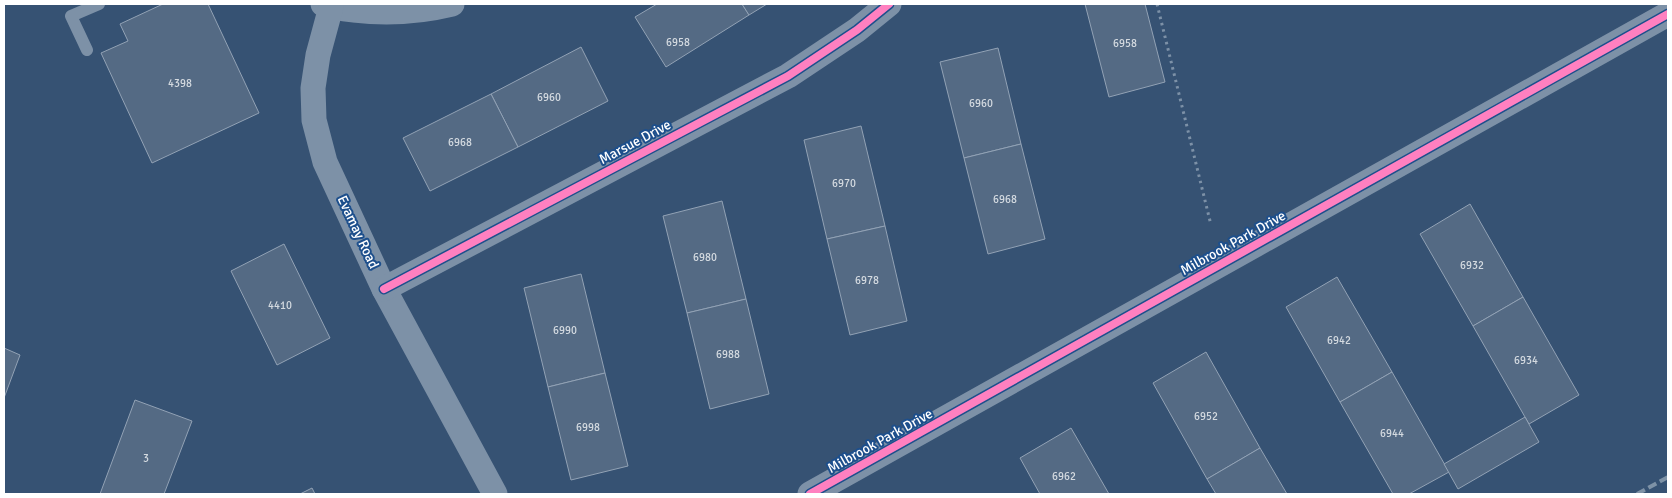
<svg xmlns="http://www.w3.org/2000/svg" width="1672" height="498" font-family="Signika,sans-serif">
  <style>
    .building { fill: #546a84; stroke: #92a2b5 }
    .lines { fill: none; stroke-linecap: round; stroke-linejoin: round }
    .path { stroke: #7d91a7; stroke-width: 3; stroke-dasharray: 2.5 4; stroke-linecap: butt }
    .service { stroke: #7d91a7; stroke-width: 12 }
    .minor { stroke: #7d91a7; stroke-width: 25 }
    .rail { stroke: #7e92a6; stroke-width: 4; stroke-dasharray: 9 4; stroke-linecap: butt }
    .cycleway-casing { stroke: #1d4f8c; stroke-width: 11 }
    .cycleway { stroke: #ff80c0; stroke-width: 8 }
    .labels { text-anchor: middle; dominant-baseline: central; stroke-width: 4; stroke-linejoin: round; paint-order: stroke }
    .number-label { font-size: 11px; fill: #d4dae0 }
    .street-label { font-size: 14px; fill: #fff; stroke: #1d4f8c }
  </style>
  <rect width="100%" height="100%" fill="#365273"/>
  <g class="building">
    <polygon points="163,4 208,4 259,113 152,163 101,53 128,41 120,24"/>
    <polygon points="657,4 742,4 749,15 666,67 635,17"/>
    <polygon points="742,4 767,4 749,15"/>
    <polygon points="1085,4 1145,4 1165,82 1109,97"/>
    <polygon points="581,47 608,101 518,147 491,94"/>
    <polygon points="998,48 1021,144 964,158 940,62"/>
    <polygon points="491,94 518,147 430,191 403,138"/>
    <polygon points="861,126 885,226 827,239 804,140"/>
    <polygon points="1021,144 1045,239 988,254 964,158"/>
    <polygon points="722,201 746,299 687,313 663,216"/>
    <polygon points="1470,204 1523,297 1473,326 1420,234"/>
    <polygon points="885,226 907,321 850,335 827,239"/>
    <polygon points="284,244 330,338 277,365 231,271"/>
    <polygon points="581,274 605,373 548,387 524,288"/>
    <polygon points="1337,277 1392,372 1340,402 1286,307"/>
    <polygon points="1523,297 1579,395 1529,424 1473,326"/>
    <polygon points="746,299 769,394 710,409 687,313"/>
    <polygon points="4,348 20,355 4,398"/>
    <polygon points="1206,352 1260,448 1207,479 1153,383"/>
    <polygon points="1392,372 1449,472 1409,494 1393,494 1340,402"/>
    <polygon points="605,373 628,466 571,480 548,387"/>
    <polygon points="135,400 192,421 164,494 100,494"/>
    <polygon points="1525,417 1539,442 1458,489 1444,464"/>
    <polygon points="1071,428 1109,494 1040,494 1020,458"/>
    <polygon points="1260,448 1287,494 1216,494 1207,479"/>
    <polygon points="312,488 315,494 300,494"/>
  </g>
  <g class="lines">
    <polyline class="path" points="1157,4 1211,225"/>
    <polyline class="service" points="87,50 71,16 99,4"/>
    <g class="minor">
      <path d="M323,4C333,8 343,9 354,10C387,14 419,12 452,4"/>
      <polyline points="331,7 318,55 313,88 314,120 325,162 384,289 495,494"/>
      <polyline points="384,289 788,76 857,30 889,4"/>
      <polyline points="810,494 1668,14"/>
    </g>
    <polyline class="rail" points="1637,494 1668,477"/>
    <defs>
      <g id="cycleway">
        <polyline points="384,289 788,76 857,30 889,4"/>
        <polyline points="810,494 1668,14"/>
      </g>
    </defs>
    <use href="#cycleway" class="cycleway-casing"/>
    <use href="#cycleway" class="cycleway"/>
  </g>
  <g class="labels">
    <g class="number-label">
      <text x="678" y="42">6958</text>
      <text x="1125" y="43">6958</text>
      <text x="180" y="83">4398</text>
      <text x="549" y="97">6960</text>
      <text x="981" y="103">6960</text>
      <text x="460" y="142">6968</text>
      <text x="844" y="183">6970</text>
      <text x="1005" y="199">6968</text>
      <text x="705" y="257">6980</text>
      <text x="1472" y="265">6932</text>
      <text x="867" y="280">6978</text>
      <text x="280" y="305">4410</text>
      <text x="565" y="330">6990</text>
      <text x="1339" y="340">6942</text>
      <text x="728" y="354">6988</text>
      <text x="1526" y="360">6934</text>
      <text x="1206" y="416">6952</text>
      <text x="588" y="427">6998</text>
      <text x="1392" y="433">6944</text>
      <text x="146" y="458">3</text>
      <text x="1064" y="476">6962</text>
    </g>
    <g class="street-label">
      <text transform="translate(635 142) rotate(-28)">Marsue Drive</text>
      <text transform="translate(358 232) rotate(65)">Evamay Road</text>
      <text transform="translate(1233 243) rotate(-29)">Milbrook Park Drive</text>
      <text transform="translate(880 441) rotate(-29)">Milbrook Park Drive</text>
    </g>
  </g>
  <rect width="1672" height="498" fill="none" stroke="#ffffff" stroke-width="10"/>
</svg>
